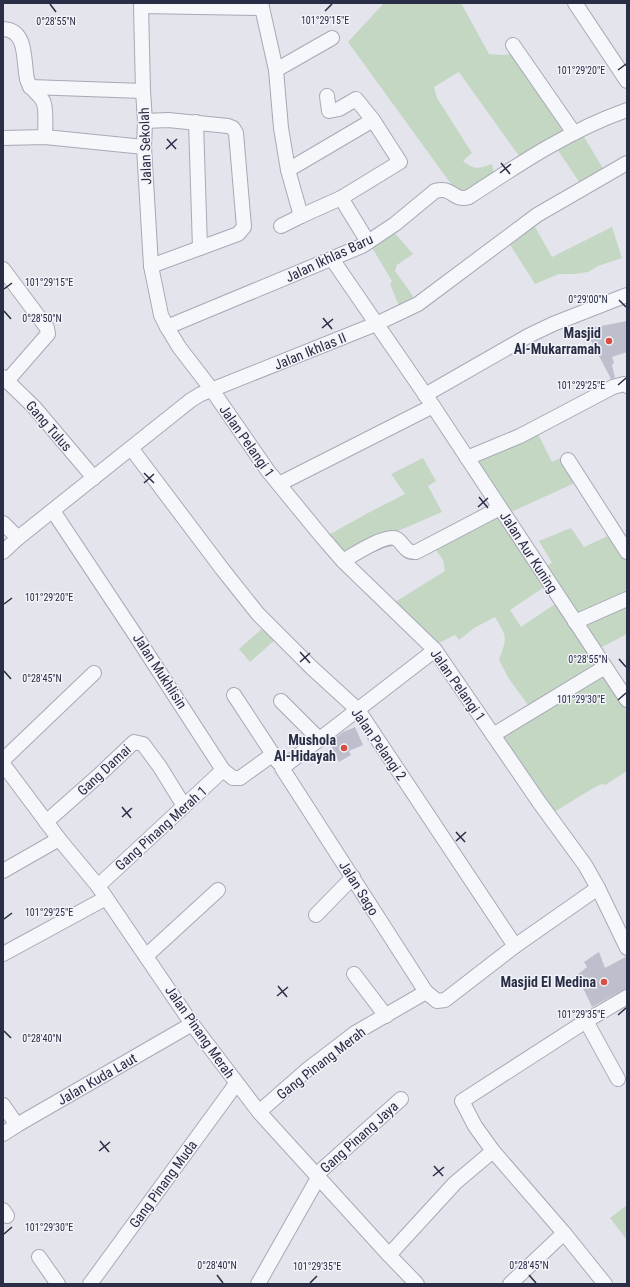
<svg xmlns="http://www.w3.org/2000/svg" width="630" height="1287" font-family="'Roboto Condensed',sans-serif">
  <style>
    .green { fill: #c4d7c3 }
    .building { fill: #bdbfcc }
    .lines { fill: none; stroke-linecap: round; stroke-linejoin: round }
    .minor-casing { stroke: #a7a9b7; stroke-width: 16 }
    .minor { stroke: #f6f7fa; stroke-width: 14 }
    .ticks { fill: none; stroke: #292d46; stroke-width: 1.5 }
    .poi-dot { fill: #d94e40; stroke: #f3f4f9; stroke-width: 1.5 }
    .labels { text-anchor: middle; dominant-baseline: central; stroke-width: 3; stroke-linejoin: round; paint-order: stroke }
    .street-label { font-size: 14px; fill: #292d46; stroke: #f3f4f9 }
    .poi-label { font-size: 14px; font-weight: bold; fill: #292d46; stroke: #f3f4f9; text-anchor: end }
    .ticks-label { font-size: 10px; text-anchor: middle; fill: #292d46; stroke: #f3f4f9; stroke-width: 3; stroke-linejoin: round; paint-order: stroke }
  </style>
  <rect width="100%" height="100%" fill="#e3e4ec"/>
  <g class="green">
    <path d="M384,3H461L489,54L503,55L511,54L566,130L519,156L459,72L434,87L437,98L472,153L463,161C475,170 478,169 492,164L494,174L469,192L459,190L451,184L348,42Z"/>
    <polygon points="581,132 604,170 580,183 555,146"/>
    <polygon points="534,225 552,257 612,227 622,258 598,266 588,272 575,274 559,274 535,284 509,243"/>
    <polygon points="393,231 413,254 397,265 395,271 413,296 411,301 400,308 390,284 392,281 371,246"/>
    <polygon points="536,430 552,462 563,457 579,481 509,513 473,460"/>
    <polygon points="423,458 436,481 428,486 442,512 377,540 345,556 325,537 368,513 405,494 391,474"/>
    <path d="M497,515L546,586L510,610L521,627L558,602L599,665L531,709L509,679L499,660C507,637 508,639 495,617L474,628L459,640L455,635L437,644L395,602L445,571L443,560L434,547Z"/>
    <polygon points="571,528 584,547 612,534 627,557 627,594 579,617 545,567 552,563 539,541"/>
    <polygon points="627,602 627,634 600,648 593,637 586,622"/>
    <polygon points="265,626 276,639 250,662 239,649"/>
    <polygon points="603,672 627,707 627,771 605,785 602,784 595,787 551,814 500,737"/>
    <polygon points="627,1205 627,1240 610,1218"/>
  </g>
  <g class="building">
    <polygon points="627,321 627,352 612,357 614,363 612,365 615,378 611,379 585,329"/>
    <polygon points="355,727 363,745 349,751 351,755 339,762 330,742 343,732"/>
    <polygon points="599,952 605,968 627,956 627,989 623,990 592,1007 577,975 587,967 584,962"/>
  </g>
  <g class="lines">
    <defs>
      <g id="minor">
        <polyline points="261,3 276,70 281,128 288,170 301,216"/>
        <polyline points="575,3 627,81"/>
        <polyline points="262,8 141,6 143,91 145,121 144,147 151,266 161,315 167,327 179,347 212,390 268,471 323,538 343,561 435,650 539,802 585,865 598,888 627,948"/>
        <path d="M3,29C28,30 23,61 27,79C29,89 38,92 43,101C47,109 45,128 45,137"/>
        <polyline points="513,45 574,133"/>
        <polyline points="276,70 332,38"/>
        <polyline points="30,87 143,91"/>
        <polyline points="327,96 329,111 339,109 356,99 373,120"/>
        <polyline points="145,121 168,120 228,126 233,128 236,133 244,227 238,234 151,266"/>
        <polyline points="196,122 200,248"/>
        <polyline points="3,138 45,137 144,147"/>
        <polyline points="341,198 368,242"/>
        <polyline points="281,226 301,216 341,198 400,162 373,120 288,170"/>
        <polyline points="332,259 433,406 627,700"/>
        <polyline points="3,269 47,328 48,334 7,381"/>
        <path d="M167,327L362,246L395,224L435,191C453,186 453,202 469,197C519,164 570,130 627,110"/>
        <polyline points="3,377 34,407 94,478"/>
        <polyline points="425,395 528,336 553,324 627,295"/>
        <polyline points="131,448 223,570 258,614 312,668 358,710 515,946"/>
        <polyline points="467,458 520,436 613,387 624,384 627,386"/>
        <polyline points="568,460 627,552"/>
        <polyline points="279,484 433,406"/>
        <polyline points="53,511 136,636 223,770 233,778 240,778 272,755"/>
        <polyline points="3,523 18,538"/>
        <polyline points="3,552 18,538 191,400 201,394 376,324 418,304 537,215 627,163"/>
        <path d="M343,561C353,555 387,533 397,539C404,544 405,553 416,552L500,508"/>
        <polyline points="575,622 627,599"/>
        <polyline points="435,650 282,768 426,992 437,1001 445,1000 515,946 598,888"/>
        <polyline points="234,695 278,762"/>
        <polyline points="281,701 319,739"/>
        <polyline points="493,735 605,667"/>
        <polyline points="3,760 94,673"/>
        <polyline points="3,764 59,839 98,886 192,1024 259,1112 389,1255 417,1284"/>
        <polyline points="46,822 97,777 134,742 143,744 160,767 184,806"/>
        <polyline points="3,871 59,839"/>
        <polyline points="98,886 223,770"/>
        <polyline points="316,915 353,877"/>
        <polyline points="3,954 106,898"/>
        <polyline points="146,956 218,890"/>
        <polyline points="354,974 386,1016"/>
        <polyline points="586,1021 618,1079"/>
        <polyline points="3,1105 17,1125"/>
        <polyline points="259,1112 308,1069 355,1033 426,992"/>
        <polyline points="3,1134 17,1125 192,1024"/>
        <polyline points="316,1175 401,1099"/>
        <polyline points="3,1210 7,1216"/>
        <polyline points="389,1255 455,1183 493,1151"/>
        <polyline points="39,1257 58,1284"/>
        <polyline points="90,1284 236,1084"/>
        <polyline points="258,1284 318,1178"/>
        <polyline points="510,1284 564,1233"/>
        <polyline points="605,1284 564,1233 493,1151 475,1126 462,1101 586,1021 627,997"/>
      </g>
    </defs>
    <use href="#minor" class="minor-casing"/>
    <use href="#minor" class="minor"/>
  </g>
  <path class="ticks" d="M50,4L56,12M325,11L332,4M618,70L626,64M167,139L176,149M166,149L177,139M501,163L510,174M500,173L511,164M4,289L12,283M619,300L626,307M4,311L11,319M323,318L332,329M322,328L333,319M618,385L626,378M144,473L154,483M144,483L154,474M479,497L488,508M478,507L488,498M4,604L12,598M300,652L310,663M619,659L626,667M300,662L310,653M4,671L11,679M618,700L626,693M122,807L131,818M122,817L132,808M456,832L465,842M456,841L466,832M4,919L12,913M278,986L287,997M277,996L288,987M618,1015L626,1008M4,1031L11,1038M100,1141L109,1152M99,1151L110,1142M434,1166L443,1176M433,1176L444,1167M4,1234L12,1227M217,1275L223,1283M529,1275L536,1283M310,1283L317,1276"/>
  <g class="poi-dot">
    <circle cx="609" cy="341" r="4"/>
    <circle cx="344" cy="748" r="4"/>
    <circle cx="604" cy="982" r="4"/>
  </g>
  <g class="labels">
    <g class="street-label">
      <text transform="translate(145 146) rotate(-92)">Jalan Sekolah</text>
      <text transform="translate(329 258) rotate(-25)">Jalan Ikhlas Baru</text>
      <text transform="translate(310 351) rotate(-22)">Jalan Ikhlas II</text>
      <text transform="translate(49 426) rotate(49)">Gang Tulus</text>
      <text transform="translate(247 441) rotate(55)">Jalan Pelangi 1</text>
      <text transform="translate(529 552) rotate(57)">Jalan Aur Kuning</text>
      <text transform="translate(160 671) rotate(57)">Jalan Mukhlisin</text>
      <text transform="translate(458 685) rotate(55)">Jalan Pelangi 1</text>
      <text transform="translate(379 744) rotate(55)">Jalan Pelangi 2</text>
      <text transform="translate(104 770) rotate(-43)">Gang Damai</text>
      <text transform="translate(161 828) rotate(-42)">Gang Pinang Merah 1</text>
      <text transform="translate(359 888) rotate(58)">Jalan Sago</text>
      <text transform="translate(200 1032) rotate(55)">Jalan Pinang Merah</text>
      <text transform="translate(321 1063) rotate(-38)">Gang Pinang Merah</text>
      <text transform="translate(97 1079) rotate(-30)">Jalan Kuda Laut</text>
      <text transform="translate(359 1137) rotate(-42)">Gang Pinang Jaya</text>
      <text transform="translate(163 1184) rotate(-54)">Gang Pinang Muda</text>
    </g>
    <g class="poi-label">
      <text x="601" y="333">Masjid<tspan x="601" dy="16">Al-Mukarramah</tspan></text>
      <text x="336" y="740">Mushola<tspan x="336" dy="16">Al-Hidayah</tspan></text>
      <text x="596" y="982">Masjid El Medina</text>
    </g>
  </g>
  <g class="ticks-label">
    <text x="325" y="24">101°29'15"E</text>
    <text x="56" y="25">0°28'55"N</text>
    <text x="581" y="74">101°29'20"E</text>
    <text x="49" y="286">101°29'15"E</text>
    <text x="588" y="303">0°29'00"N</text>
    <text x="42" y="322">0°28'50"N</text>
    <text x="581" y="389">101°29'25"E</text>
    <text x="49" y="601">101°29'20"E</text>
    <text x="588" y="663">0°28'55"N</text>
    <text x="42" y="682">0°28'45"N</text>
    <text x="581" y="703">101°29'30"E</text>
    <text x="49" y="916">101°29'25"E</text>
    <text x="581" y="1018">101°29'35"E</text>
    <text x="42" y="1042">0°28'40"N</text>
    <text x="49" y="1231">101°29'30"E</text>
    <text x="217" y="1269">0°28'40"N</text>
    <text x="529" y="1269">0°28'45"N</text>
    <text x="317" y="1270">101°29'35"E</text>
  </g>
  <rect width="630" height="1287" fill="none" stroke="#292d46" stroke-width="8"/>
</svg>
